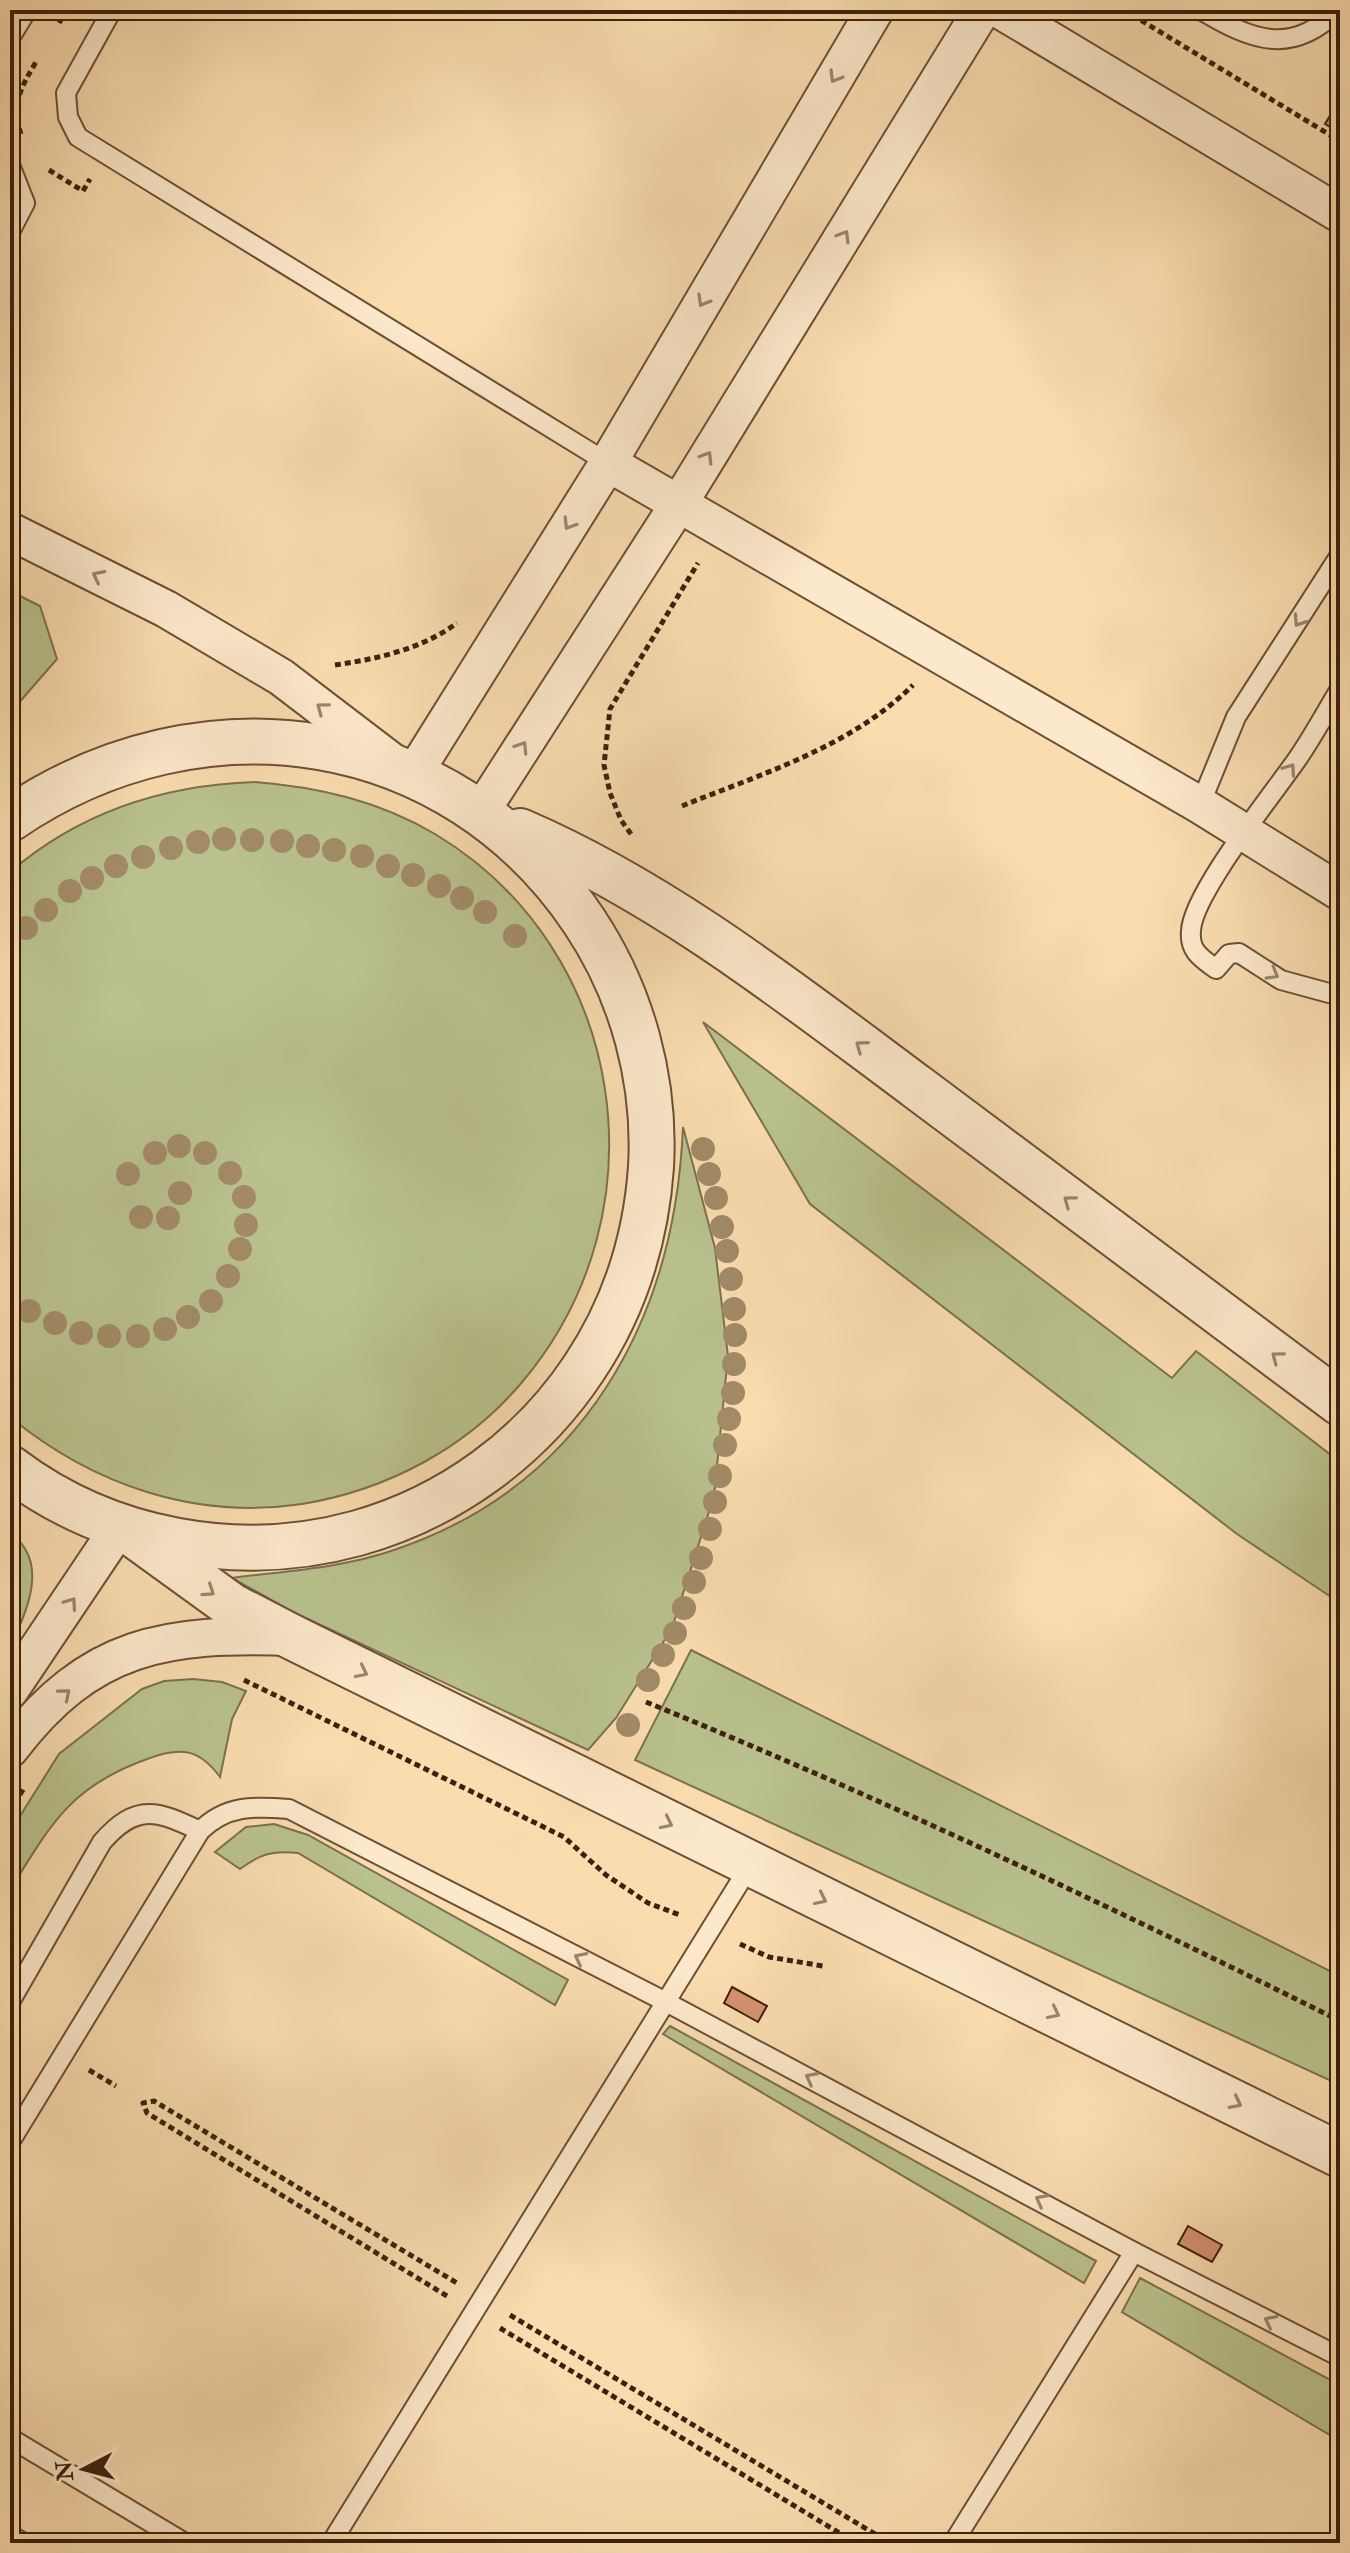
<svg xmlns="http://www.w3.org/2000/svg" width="1350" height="2553" font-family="'IM FELL Double Pica',serif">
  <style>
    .green { fill: #b9c28e; stroke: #7b714e; stroke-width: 2 }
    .building { fill: #d69272; stroke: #3d200f; stroke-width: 2 }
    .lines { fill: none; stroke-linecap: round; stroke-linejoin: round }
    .service-casing { stroke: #6c4f37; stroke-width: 22 }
    .minor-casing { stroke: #6c4f37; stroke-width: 40 }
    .tertiary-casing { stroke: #6c4f37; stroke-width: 48 }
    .path { stroke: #3d200f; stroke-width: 5; stroke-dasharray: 6 4; stroke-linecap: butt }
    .service { stroke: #fce8ca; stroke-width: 18 }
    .minor { stroke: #fce8ca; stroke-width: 36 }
    .tertiary { stroke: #fce8ca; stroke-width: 44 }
    .tree { fill: #a38b68 }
    .oneway { stroke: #9c846c }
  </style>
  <rect width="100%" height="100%" fill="#fadcae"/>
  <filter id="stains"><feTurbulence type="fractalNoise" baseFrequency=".0025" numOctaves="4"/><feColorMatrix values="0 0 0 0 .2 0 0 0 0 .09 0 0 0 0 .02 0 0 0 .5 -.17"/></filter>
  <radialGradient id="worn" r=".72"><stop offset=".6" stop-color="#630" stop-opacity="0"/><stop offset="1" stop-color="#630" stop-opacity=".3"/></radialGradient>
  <g class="green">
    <polygon points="10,591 40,606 57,659 10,713"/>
    <path d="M255,782C319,787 379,801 435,834C627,949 666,1211 523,1381C468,1447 388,1490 302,1504C195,1520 93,1485 10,1417V872C80,812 163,785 255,782Z"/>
    <polygon points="703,1022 1172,1378 1196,1351 1340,1462 1340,1603 1237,1534 810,1204"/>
    <path d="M683,1127L715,1248L728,1356L714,1496L672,1628L616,1718L588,1750L293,1612L232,1578C286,1571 342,1568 394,1550C584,1486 675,1319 683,1127Z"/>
    <path d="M10,1533C51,1562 26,1612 10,1648Z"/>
    <polygon points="691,1650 1340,1976 1340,2085 635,1760"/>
    <path d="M193,1679L222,1682L246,1691L232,1719L220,1777C200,1750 182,1746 150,1758C72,1785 52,1822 10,1890V1832L59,1754L142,1689L164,1681Z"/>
    <path d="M274,1824L308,1835L568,1980L555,2005L298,1853C273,1850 260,1854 240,1869L215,1852L246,1827Z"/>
    <polygon points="670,2026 1096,2261 1084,2283 663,2034"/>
    <polygon points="1140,2278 1340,2385 1340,2441 1122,2312"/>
  </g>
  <g class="building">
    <polygon points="1340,99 1340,133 1325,124"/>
    <polygon points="732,1987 767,2006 758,2022 724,2003"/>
    <polygon points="1188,2226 1222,2245 1212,2262 1178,2244"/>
  </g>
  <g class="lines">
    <defs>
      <g id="service">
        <polyline points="112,10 66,93 68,117 78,137 608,463"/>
        <path d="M1201,10C1251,40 1291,57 1338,10"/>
        <polyline points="10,38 27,10"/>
        <polyline points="10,165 25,203 10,232"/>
        <path d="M1340,689C1326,712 1313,736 1298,758C1274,793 1192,894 1191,931C1189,951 1201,958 1216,969L1229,954L1239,953L1281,980L1340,996"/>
        <polyline points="1200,805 1236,717 1340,555"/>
        <path d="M10,2002L102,1842C137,1802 158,1811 200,1831"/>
        <path d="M10,2142L200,1831C226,1805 254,1806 289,1809L666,2002L1134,2252L1340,2357"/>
        <polyline points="10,2438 185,2543"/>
        <polyline points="10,2535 24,2543"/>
        <polyline points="331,2543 751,1864"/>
        <polyline points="953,2543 1134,2252"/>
      </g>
      <g id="minor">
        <polyline points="1000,10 1340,214"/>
        <polyline points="608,463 1200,805 1340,892"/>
        <polyline points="10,531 166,609 281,677 395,764"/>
        <polyline points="413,775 608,463 875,10"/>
        <polyline points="480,813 678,505 982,10"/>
        <polyline points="10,1690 120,1526"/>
        <path d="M10,1749C90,1643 167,1633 290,1637"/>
      </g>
      <g id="tertiary">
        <path d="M10,819C202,688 452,724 584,921C632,993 656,1080 651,1167C646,1239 624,1308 584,1368C531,1448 450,1507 358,1533C239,1566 108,1542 10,1468"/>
        <path d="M520,831C664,893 792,994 917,1087C1058,1193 1199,1298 1340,1403"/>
        <polyline points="134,1535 232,1606 292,1637 1340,2155"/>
      </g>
    </defs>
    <use href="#service" class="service-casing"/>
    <use href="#minor" class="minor-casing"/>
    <use href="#tertiary" class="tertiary-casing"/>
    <g class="path">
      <polyline points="1124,10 1340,141"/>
      <polyline points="59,23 67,10"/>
      <path d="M21,134C11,105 21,87 36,62"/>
      <polyline points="49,170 83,191 90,179"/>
      <path d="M335,665C377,659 422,649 457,623"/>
      <path d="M682,806C761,774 851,747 913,685"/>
      <polyline points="631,834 621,820 610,793 604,765 610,709 698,563"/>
      <polyline points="244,1680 564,1837 606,1875 648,1903 680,1915"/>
      <path d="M646,1702C882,1798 1112,1907 1340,2021"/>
      <polyline points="10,1812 25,1786"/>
      <polyline points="740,1944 769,1957 823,1966"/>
      <polyline points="89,2070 116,2086"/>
      <polyline points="447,2296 147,2113 143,2103 154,2101 457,2283"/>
      <polyline points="510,2315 890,2543"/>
      <polyline points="500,2328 856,2543"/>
    </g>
    <use href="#service" class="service"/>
    <use href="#minor" class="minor"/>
    <use href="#tertiary" class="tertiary"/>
  </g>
  <g class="tree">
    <circle cx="224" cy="839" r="12"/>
    <circle cx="252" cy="840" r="12"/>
    <circle cx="282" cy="841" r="12"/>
    <circle cx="198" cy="842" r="12"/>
    <circle cx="308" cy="846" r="12"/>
    <circle cx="171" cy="848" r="12"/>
    <circle cx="334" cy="850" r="12"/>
    <circle cx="362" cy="856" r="12"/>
    <circle cx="143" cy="857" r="12"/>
    <circle cx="116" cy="866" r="12"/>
    <circle cx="388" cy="866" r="12"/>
    <circle cx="413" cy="875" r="12"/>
    <circle cx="92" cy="878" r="12"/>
    <circle cx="439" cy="886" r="12"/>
    <circle cx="70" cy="891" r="12"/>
    <circle cx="462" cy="898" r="12"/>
    <circle cx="46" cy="910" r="12"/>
    <circle cx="485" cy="912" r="12"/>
    <circle cx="26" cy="928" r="12"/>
    <circle cx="515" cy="936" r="12"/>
    <circle cx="179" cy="1146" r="12"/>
    <circle cx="703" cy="1149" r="12"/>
    <circle cx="155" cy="1153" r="12"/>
    <circle cx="205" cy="1153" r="12"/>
    <circle cx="230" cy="1173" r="12"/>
    <circle cx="128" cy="1174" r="12"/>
    <circle cx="709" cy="1174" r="12"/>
    <circle cx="180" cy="1193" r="12"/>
    <circle cx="244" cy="1197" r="12"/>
    <circle cx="716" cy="1198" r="12"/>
    <circle cx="141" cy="1217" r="12"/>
    <circle cx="168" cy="1218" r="12"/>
    <circle cx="246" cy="1225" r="12"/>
    <circle cx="722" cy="1227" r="12"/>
    <circle cx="240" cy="1249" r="12"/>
    <circle cx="727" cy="1251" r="12"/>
    <circle cx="228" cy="1276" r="12"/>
    <circle cx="731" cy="1279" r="12"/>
    <circle cx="211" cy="1301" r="12"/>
    <circle cx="734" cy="1309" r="12"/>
    <circle cx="29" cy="1311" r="12"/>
    <circle cx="188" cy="1317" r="12"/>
    <circle cx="55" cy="1323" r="12"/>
    <circle cx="165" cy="1329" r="12"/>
    <circle cx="81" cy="1333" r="12"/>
    <circle cx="735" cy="1335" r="12"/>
    <circle cx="109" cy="1336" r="12"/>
    <circle cx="138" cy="1336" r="12"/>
    <circle cx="734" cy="1364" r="12"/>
    <circle cx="733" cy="1393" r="12"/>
    <circle cx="729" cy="1419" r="12"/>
    <circle cx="725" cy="1445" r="12"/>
    <circle cx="720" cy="1476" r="12"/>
    <circle cx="715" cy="1502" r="12"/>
    <circle cx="710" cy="1529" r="12"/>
    <circle cx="701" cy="1558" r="12"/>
    <circle cx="694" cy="1582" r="12"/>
    <circle cx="684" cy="1608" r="12"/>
    <circle cx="675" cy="1633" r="12"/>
    <circle cx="663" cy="1655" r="12"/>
    <circle cx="648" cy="1680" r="12"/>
    <circle cx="628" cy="1725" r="12"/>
  </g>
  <defs><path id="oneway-chevron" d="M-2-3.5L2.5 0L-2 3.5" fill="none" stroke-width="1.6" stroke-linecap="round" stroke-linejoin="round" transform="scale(2)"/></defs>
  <g class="oneway">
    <use href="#oneway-chevron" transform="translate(835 77) rotate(121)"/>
    <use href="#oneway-chevron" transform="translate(844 236) rotate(-59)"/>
    <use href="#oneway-chevron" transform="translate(703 301) rotate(120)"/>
    <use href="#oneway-chevron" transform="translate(707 457) rotate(-58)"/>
    <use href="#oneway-chevron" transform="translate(569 524) rotate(122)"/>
    <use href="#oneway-chevron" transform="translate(98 576) rotate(-153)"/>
    <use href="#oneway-chevron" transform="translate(1299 621) rotate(124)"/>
    <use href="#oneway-chevron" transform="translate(322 708) rotate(-143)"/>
    <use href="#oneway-chevron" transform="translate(522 747) rotate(-57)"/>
    <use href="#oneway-chevron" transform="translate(1290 769) rotate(-55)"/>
    <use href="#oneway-chevron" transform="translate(1273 974) rotate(30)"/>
    <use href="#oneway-chevron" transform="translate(861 1046) rotate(-144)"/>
    <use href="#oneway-chevron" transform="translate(1069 1201) rotate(-143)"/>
    <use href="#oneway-chevron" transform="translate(1277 1357) rotate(-143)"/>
    <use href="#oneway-chevron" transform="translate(209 1591) rotate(34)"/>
    <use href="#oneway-chevron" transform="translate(71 1603) rotate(-55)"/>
    <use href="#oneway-chevron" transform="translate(362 1672) rotate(26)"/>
    <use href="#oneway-chevron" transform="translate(65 1694) rotate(-40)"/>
    <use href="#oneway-chevron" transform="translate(667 1823) rotate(26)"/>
    <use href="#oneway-chevron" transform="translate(821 1899) rotate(26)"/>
    <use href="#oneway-chevron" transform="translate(580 1958) rotate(-153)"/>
    <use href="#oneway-chevron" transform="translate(1054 2013) rotate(26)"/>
    <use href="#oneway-chevron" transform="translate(811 2078) rotate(-152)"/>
    <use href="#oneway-chevron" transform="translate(1236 2103) rotate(27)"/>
    <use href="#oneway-chevron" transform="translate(1041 2200) rotate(-152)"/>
    <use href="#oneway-chevron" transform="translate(1270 2321) rotate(-153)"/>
  </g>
  <rect width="1350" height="2553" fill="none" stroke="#fadcae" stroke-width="40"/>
  <rect x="12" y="12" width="1326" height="2529" fill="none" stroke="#3d200f" stroke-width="4"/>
  <rect x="20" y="20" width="1310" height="2513" fill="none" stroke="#3d200f" stroke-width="2"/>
  <g transform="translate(84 2469) rotate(264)" stroke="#fce8ca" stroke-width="6" paint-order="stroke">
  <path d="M0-6L14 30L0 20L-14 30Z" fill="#3d200f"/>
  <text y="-12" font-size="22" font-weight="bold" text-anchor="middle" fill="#3d200f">N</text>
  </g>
  <rect width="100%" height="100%" filter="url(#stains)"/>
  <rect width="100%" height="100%" fill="url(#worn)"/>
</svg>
